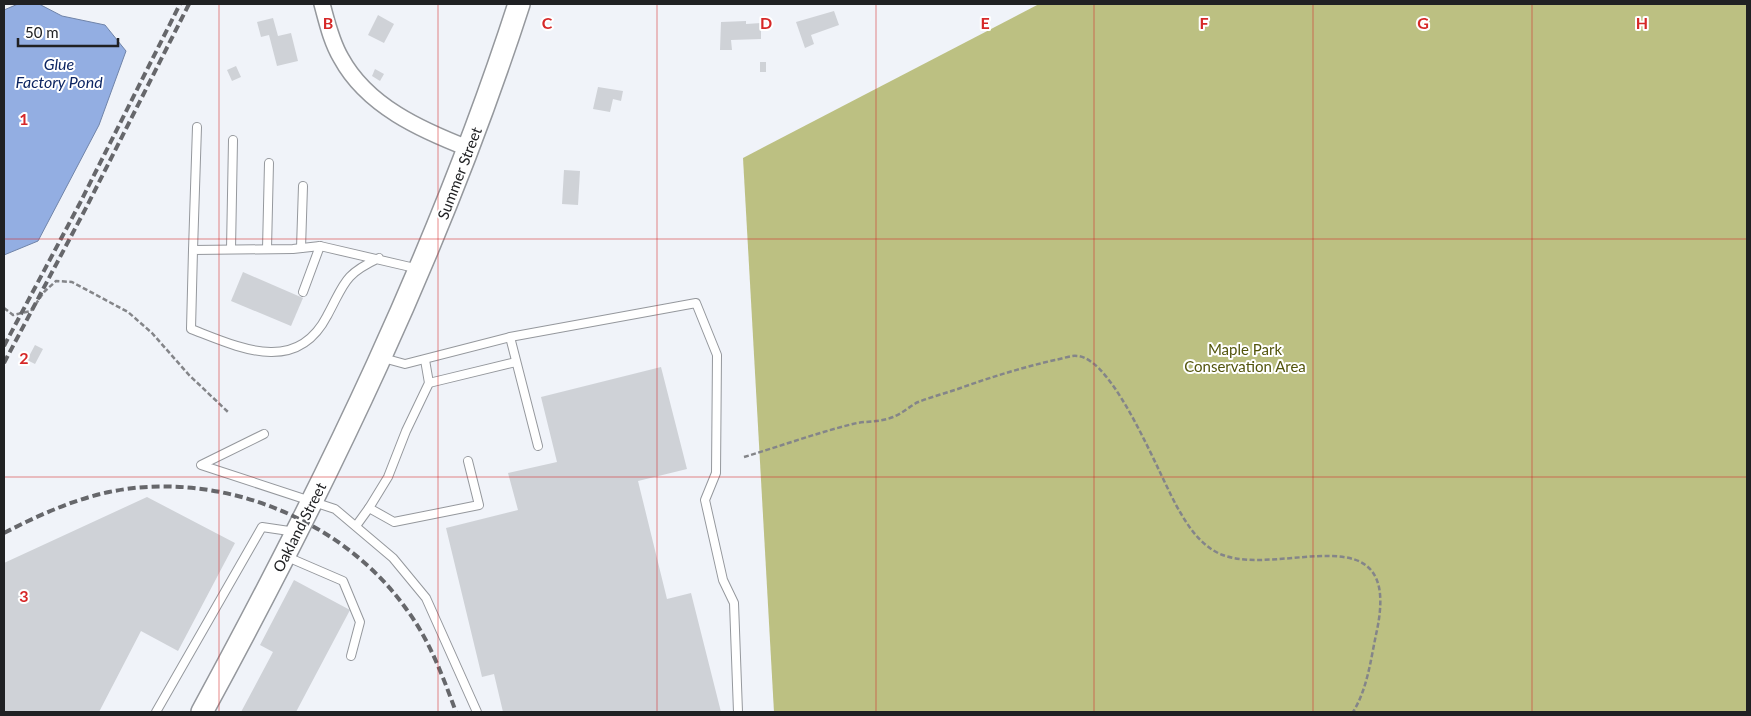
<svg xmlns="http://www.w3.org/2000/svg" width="1751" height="716" font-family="Lato,sans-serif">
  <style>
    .forest { fill: #bcc082 }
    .water { fill: #93aee2; stroke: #7084a9 }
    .building { fill: #cfd2d7 }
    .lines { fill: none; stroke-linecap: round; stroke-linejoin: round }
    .service-casing { stroke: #95989d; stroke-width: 10 }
    .minor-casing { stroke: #95989d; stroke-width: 18 }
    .secondary-casing { stroke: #95989d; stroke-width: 24 }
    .path { stroke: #848589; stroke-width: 2.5; stroke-dasharray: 5 2.5; stroke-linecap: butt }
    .service { stroke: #fff; stroke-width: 8 }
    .minor { stroke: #fff; stroke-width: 15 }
    .secondary { stroke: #fff; stroke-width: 21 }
    .rail { stroke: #66676b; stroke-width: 4; stroke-dasharray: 8 4; stroke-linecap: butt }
    .grid { fill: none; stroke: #d62828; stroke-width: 1; stroke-opacity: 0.55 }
    .labels { text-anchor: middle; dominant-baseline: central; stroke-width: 4; stroke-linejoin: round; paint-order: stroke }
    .street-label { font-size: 15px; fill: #202123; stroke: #fff }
    .park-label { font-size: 15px; fill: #53550d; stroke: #fff }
    .water-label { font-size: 16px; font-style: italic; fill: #0d2663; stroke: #fff }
    .grid-label { font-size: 16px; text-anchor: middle; font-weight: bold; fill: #d62828; stroke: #fff; stroke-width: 4; stroke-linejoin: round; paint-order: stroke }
  </style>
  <rect width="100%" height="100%" fill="#f0f3f9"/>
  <polygon class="forest" points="1039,4 1747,4 1747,712 774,712 743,158"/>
  <polygon class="water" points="18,4 39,4 62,16 105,25 126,51 99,125 38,241 4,255 4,10"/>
  <g class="building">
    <polygon points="834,11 839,25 811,35 814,44 805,48 796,22"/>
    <polygon points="378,15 394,24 384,43 368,35"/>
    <polygon points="273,18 278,36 291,33 298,61 277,66 269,35 261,37 257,22"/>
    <polygon points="746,21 746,24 761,23 761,39 731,40 732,50 720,50 721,22"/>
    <rect x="760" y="62" width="6" height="10"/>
    <polygon points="236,66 241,77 232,81 227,70"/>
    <polygon points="375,69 384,74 380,81 372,76"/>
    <polygon points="598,87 623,91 621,101 613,99 610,112 593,109"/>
    <polygon points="564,170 580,171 578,205 562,204"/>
    <polygon points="243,272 303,298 291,326 231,301"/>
    <polygon points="35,345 43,349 35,364 27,360"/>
    <polygon points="661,367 687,469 638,481 667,599 691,593 721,712 503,712 494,674 482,677 446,528 518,510 508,473 557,462 541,397"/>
    <polygon points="147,497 235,543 178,651 141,631 99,712 4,712 4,563"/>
    <polygon points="294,580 350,610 296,712 241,712 273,652 260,645"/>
  </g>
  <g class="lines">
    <defs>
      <g id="service">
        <polyline points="301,248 303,186"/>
        <polyline points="231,249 233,140"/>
        <polyline points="267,249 269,163"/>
        <polyline points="193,250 197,127"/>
        <path d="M379,258C343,275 345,283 327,316C296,376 238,347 191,329L193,250L293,249L320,246L419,269"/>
        <polyline points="303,292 320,246"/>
        <polyline points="510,337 538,446"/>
        <polyline points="383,358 405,364 510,337 696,303 717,355 716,473 705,500 723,580 734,603 738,712"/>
        <polyline points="429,383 516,362"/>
        <polyline points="264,434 201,465 335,509 393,558 426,598 477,712"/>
        <polyline points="369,508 388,477 406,431 429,383 425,360"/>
        <polyline points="356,526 369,508 394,522 479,505 468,461"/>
        <polyline points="285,556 343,581 360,622 351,656"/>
        <polyline points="156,712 262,527 296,532"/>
      </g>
      <path id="minor" d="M322,4C327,22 331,41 341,58C367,106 421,130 470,149"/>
      <path id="secondary" d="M202,712C326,484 439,251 519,4"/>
    </defs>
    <use href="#service" class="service-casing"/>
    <use href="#minor" class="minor-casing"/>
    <use href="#secondary" class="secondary-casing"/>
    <g class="path">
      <polyline points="4,308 13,315 31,311 44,292 56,281 72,282 128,312 152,333 189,375 228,412"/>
      <path d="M744,457C781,446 819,432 857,423C869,421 881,422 893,417C901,414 908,408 916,403C928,398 942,394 955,390C988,378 1020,368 1055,360C1062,359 1071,355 1077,356C1115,358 1161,481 1180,512C1190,529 1201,545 1220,554C1280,579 1402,509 1377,630C1371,657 1368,688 1353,712"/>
    </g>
    <use href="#service" class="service"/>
    <use href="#minor" class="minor"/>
    <use href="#secondary" class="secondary"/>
    <g class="rail">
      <polyline points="4,346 80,203 180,4"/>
      <polyline points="4,363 87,206 189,4"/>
      <path d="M4,533C37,516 72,500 109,492C219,469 343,519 407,610C430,641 443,677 456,712"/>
    </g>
  </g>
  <path class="grid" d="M219,4V712M438,4V712M657,4V712M876,4V712M1094,4V712M1313,4V712M1532,4V712M4,239H1747M4,477H1747"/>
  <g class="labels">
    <g class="street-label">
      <text transform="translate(459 173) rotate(-69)">Summer Street</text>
      <text transform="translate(299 527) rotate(-63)">Oakland Street</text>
    </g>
    <g class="park-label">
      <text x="1245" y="349">Maple Park<tspan x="1245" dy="17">Conservation Area</tspan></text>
    </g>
    <g class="water-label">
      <text x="59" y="63">Glue<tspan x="59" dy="18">Factory Pond</tspan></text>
    </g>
  </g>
  <g class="grid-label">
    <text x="328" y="29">B</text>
    <text x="547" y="29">C</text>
    <text x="766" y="29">D</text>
    <text x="985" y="29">E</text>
    <text x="1204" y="29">F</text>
    <text x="1423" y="29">G</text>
    <text x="1642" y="29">H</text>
    <text x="24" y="125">1</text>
    <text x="24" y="364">2</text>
    <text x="24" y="602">3</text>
  </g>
  <rect width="1751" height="716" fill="none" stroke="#202123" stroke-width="10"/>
  <path d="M18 38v8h100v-8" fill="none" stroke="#202123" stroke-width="2.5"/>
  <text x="25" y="38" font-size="15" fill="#202123" stroke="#ffffff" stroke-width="4" paint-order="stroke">50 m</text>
</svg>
